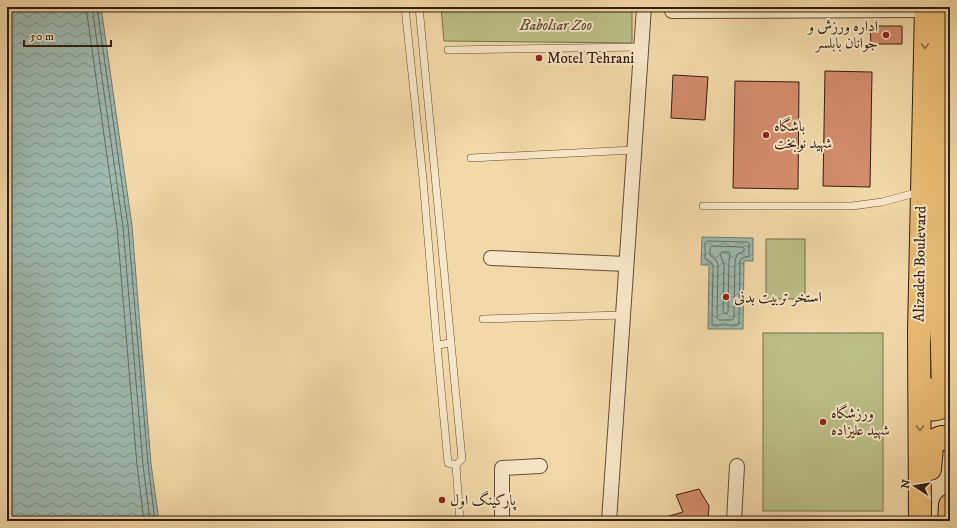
<svg xmlns="http://www.w3.org/2000/svg" width="957" height="528" font-family="'IM FELL DW Pica',Amiri,serif">
  <style>
    .green { fill: #bbbf88; stroke: #786e4a }
    .water { fill: url(#water-waves); stroke: #737b6f }
    .lines { fill: none; stroke-linecap: round; stroke-linejoin: round }
    .shore { stroke: #686b5e; stroke-width: 1 }
    .building { fill: #d38c6c; stroke: #341d0d }
    .lane-casing { stroke: #644c34; stroke-width: 8 }
    .street-casing { stroke: #644c34; stroke-width: 16 }
    .primary-casing { stroke: #341d0d; stroke-width: 24 }
    .lane { stroke: #f7e6c7; stroke-width: 7 }
    .street { stroke: #f7e6c7; stroke-width: 14 }
    .primary { stroke: #eabc74; stroke-width: 22 }
    .oneway { stroke: #8f6c40 }
    .poi-dot { fill: #8f2418; stroke: #f7e6c7; stroke-width: 1.5 }
    .labels { text-anchor: middle; dominant-baseline: central; stroke-width: 4; stroke-linejoin: round; paint-order: stroke }
    .park-label { font-size: 15px; font-style: italic; fill: #5c4e32; stroke: #f7e6c7 }
    .poi-label { font-size: 15px; fill: #341d0d; stroke: #f7e6c7; text-anchor: start }
    .street-label { font-size: 15px; fill: #341d0d; stroke: #f7e6c7 }
  </style>
  <defs>
    <pattern id="water-waves" width="16" height="10" patternUnits="userSpaceOnUse"><rect width="16" height="10" fill="#9db9b0"/><path d="M0 5q4-4 8 0t8 0" fill="none" stroke="#81968e"/></pattern>
  </defs>
  <rect width="100%" height="100%" fill="#f3d9a9"/>
  <filter id="stains"><feTurbulence type="fractalNoise" baseFrequency=".005" numOctaves="4"/><feColorMatrix values="0 0 0 0 .2 0 0 0 0 .09 0 0 0 0 .02 0 0 0 .5 -.17"/></filter>
  <radialGradient id="worn" r=".72"><stop offset=".6" stop-color="#630" stop-opacity="0"/><stop offset="1" stop-color="#630" stop-opacity=".3"/></radialGradient>
  <g class="green">
    <polygon points="441,7 632,7 632,43 444,41"/>
    <rect x="766" y="239" width="39" height="60"/>
    <rect x="763" y="333" width="120" height="178"/>
  </g>
  <g class="water">
    <polygon points="7,7 101,7 132,226 151,464 159,521 7,521"/>
    <polygon points="702,237 753,238 753,261 744,261 743,329 708,329 709,265 701,265"/>
  </g>
  <g class="lines">
    <g class="shore">
      <polyline points="86,7 117,227 137,465 144,521"/>
      <polyline points="92,7 123,227 143,465 150,521"/>
      <polyline points="97,7 128,226 148,464 155,521"/>
      <polygon points="707,241 747,242 749,243 749,256 742,258 740,261 739,323 738,325 714,325 712,324 713,266 711,262 705,259 705,243"/>
      <polygon points="712,246 742,247 744,248 744,251 737,255 735,260 734,318 732,320 719,320 717,318 718,265 716,260 710,255 710,248"/>
      <polygon points="722,252 729,252 730,254 729,261 728,312 726,314 723,312 724,265 720,254"/>
    </g>
  </g>
  <g class="building">
    <polygon points="870,26 902,26 902,44 871,44"/>
    <polygon points="825,71 872,72 870,187 823,186"/>
    <polygon points="673,75 708,77 705,120 671,118"/>
    <polygon points="735,81 799,82 798,189 733,188"/>
    <polygon points="699,489 709,506 708,521 662,521 662,518 683,512 676,495"/>
  </g>
  <g class="lines">
    <defs>
      <g id="lane">
        <polyline points="405,7 423,179 437,345 448,463 456,465 462,459 419,7"/>
        <polyline points="448,50 641,47"/>
        <polyline points="471,158 634,150"/>
        <polyline points="703,206 852,206 882,202 919,192"/>
        <polyline points="483,319 623,315"/>
        <polyline points="437,345 451,343"/>
        <polyline points="456,465 460,521"/>
      </g>
      <g id="street">
        <polyline points="672,11 926,10"/>
        <polyline points="491,258 626,264"/>
        <polyline points="502,521 502,468 540,466"/>
        <polyline points="609,521 644,7"/>
        <polyline points="734,521 737,466"/>
      </g>
      <g id="primary">
        <polyline points="944,7 938,288 942,345 950,366"/>
        <path d="M924,387C924,397 923,415 940,408L943,404V397L942,348"/>
        <path d="M930,469L932,447L935,440C941,436 945,436 950,441"/>
        <polyline points="920,521 919,332 926,7"/>
        <polyline points="949,521 950,505"/>
      </g>
    </defs>
    <use href="#lane" class="lane-casing"/>
    <use href="#street" class="street-casing"/>
    <use href="#primary" class="primary-casing"/>
    <use href="#lane" class="lane"/>
    <use href="#street" class="street"/>
    <use href="#primary" class="primary"/>
  </g>
  <defs><path id="oneway-chevron" d="M-2-3.5L2.5 0L-2 3.5" fill="none" stroke-width="1.6" stroke-linecap="round" stroke-linejoin="round"/></defs>
  <g class="oneway">
    <use href="#oneway-chevron" transform="translate(925 46) rotate(91)"/>
    <use href="#oneway-chevron" transform="translate(920 428) rotate(90)"/>
  </g>
  <g class="poi-dot">
    <circle cx="886" cy="35" r="4"/>
    <circle cx="539" cy="58" r="4"/>
    <circle cx="766" cy="135" r="4"/>
    <circle cx="726" cy="297" r="4"/>
    <circle cx="823" cy="422" r="4"/>
    <circle cx="442" cy="500" r="4"/>
  </g>
  <g class="labels">
    <g class="park-label">
      <text x="556" y="25">Babolsar Zoo</text>
    </g>
    <g class="poi-label">
      <text x="878" y="26" text-anchor="end">اداره ورزش و<tspan x="878" dy="17">جوانان بابلسر</tspan></text>
      <text x="547" y="58">Motel Tehrani</text>
      <text x="774" y="126">باشگاه<tspan x="774" dy="17">شهید نوبخت</tspan></text>
      <text x="734" y="297">استخر تربیت بدنی</text>
      <text x="831" y="413">ورزشگاه<tspan x="831" dy="17">شهید علیزاده</tspan></text>
      <text x="450" y="500">پارکینگ اول</text>
    </g>
    <g class="street-label">
      <text transform="translate(920 264) rotate(-89)">Alizadeh Boulevard</text>
    </g>
  </g>
  <rect width="957" height="528" fill="none" stroke="#f3d9a9" stroke-width="24"/>
  <rect x="8" y="8" width="941" height="512" fill="none" stroke="#341d0d" stroke-width="2"/>
  <rect x="12" y="12" width="933" height="504" fill="none" stroke="#341d0d"/>
  <g transform="translate(915 486) rotate(282)" stroke="#f7e6c7" stroke-width="3" paint-order="stroke">
  <path d="M0-3L7 15L0 10L-7 15Z" fill="#341d0d"/>
  <text y="-6" font-size="11" font-weight="bold" text-anchor="middle" fill="#341d0d">N</text>
  </g>
  <path d="M24 40v6h87v-6" fill="none" stroke="#341d0d" stroke-width="2"/>
  <text x="30" y="40" font-size="12" fill="#341d0d" stroke="#f7e6c7" stroke-width="3" paint-order="stroke">50 m</text>
  <rect width="100%" height="100%" filter="url(#stains)"/>
  <rect width="100%" height="100%" fill="url(#worn)"/>
</svg>
